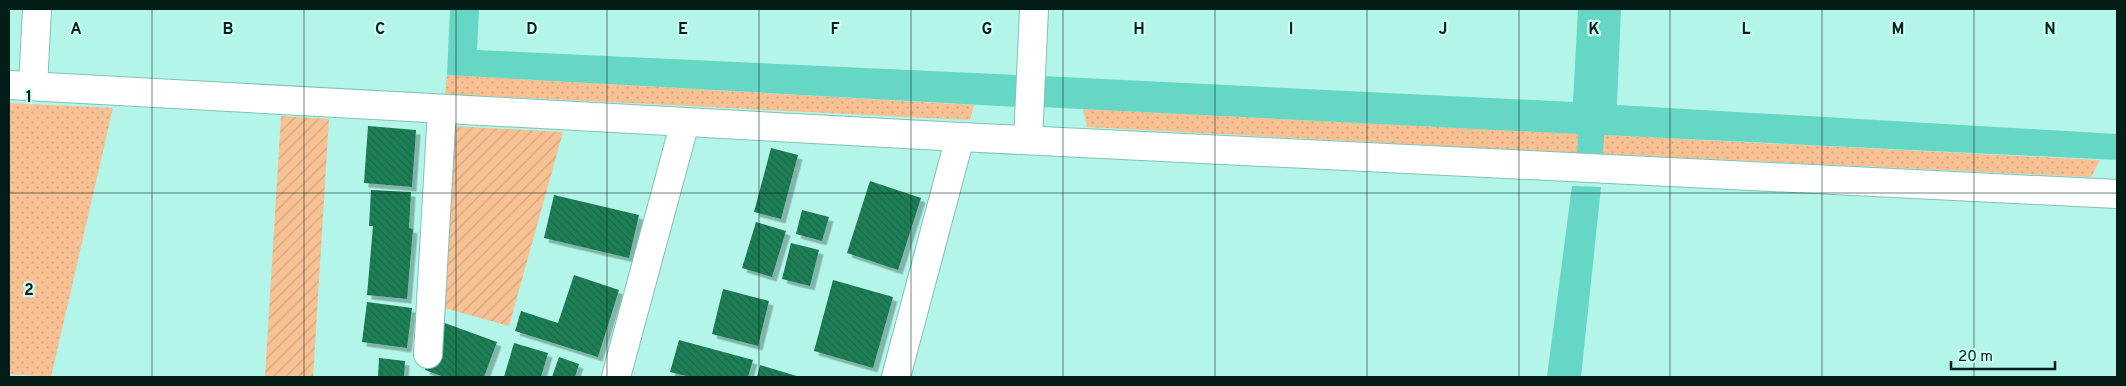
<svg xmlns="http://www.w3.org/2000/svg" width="2126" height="386" font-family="Overpass,sans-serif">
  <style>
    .grass { fill: url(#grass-dots) }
    .garden { fill: url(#garden-furrows) }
    .water { fill: #66d7c4 }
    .building { fill: url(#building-back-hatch); filter: url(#shadow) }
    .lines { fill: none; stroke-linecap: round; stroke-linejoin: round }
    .minor-casing { stroke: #82c2b6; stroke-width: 30 }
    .minor { stroke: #fff; stroke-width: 28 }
    .grid { fill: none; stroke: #031d19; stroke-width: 1; stroke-opacity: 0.55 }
    .grid-label { font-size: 16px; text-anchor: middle; font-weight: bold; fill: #031d19; stroke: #cbfff4; stroke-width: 4.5; stroke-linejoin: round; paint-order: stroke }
  </style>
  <defs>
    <pattern id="grass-dots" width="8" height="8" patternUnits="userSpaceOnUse" patternTransform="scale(1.25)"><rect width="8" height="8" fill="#f7c193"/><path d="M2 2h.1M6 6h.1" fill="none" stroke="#d2a57e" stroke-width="1.8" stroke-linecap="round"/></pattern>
    <pattern id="garden-furrows" width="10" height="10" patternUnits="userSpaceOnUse" patternTransform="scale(1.25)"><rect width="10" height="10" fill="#f7c193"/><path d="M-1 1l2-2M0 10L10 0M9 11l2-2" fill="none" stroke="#d2a57e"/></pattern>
    <pattern id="building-back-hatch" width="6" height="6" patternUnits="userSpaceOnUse" patternTransform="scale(1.25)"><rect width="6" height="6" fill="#1e7f57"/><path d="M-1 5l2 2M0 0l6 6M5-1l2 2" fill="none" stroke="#186747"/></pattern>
    <filter id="shadow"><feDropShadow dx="4.5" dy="4.5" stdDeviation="0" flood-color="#0004"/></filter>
  </defs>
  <rect width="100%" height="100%" fill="#b3f5e8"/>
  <g class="grass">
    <polygon points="447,75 974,105 970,120 445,94"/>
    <polygon points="9,103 113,108 51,377 9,374"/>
    <polygon points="1083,109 1578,134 1577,153 1087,127"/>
    <polygon points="1603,135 2100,160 2091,177 1603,154"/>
  </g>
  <g class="garden">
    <polygon points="281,116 329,119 313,377 265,377"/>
    <polygon points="451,126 563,132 509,326 441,307"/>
  </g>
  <g class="water">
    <polygon points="450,9 479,9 477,50 1019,75 1017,107 447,75"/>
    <polygon points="1578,9 1621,9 1617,105 2117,134 2117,160 1604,135 1603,154 1577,153 1578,134 1041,107 1042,76 1573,102"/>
    <polygon points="1572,186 1601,187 1581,377 1547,377"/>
  </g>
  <g class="building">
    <polygon points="368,126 416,130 412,187 364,183"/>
    <polygon points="771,148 798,155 781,219 754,212"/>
    <polygon points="870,181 921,198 898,270 847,253"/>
    <polygon points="371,190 411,192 409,228 413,229 407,299 367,295 373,226 369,226"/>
    <polygon points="554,195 639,215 629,258 544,238"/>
    <polygon points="802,210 829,217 822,241 796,234"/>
    <polygon points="756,222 786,231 772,277 742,268"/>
    <polygon points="791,243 819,250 810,286 782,279"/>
    <polygon points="574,275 619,290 598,357 515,331 521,311 558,323"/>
    <polygon points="833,280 893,297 873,368 814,351"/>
    <polygon points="723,289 769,301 758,346 712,334"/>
    <polygon points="367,302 412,308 407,348 362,342"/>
    <polygon points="442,322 497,342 484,377 444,377 425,370"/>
    <polygon points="679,340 753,360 748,377 690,377 670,372"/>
    <polygon points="514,343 548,353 541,377 504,377"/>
    <polygon points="559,357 579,364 575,377 552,377"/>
    <polygon points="379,358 405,361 404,377 378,377"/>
    <polygon points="760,365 800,377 757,377"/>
  </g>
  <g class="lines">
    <defs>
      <g id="minor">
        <polyline points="9,85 960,137 2117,194"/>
        <polyline points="33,86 37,9"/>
        <polyline points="1028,140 1034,9"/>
        <polyline points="428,354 442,109"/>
        <polyline points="616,377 685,122"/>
        <polyline points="896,377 960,137"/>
      </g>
    </defs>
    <use href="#minor" class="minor-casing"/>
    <use href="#minor" class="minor"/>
  </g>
  <path class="grid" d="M152,9V377M304,9V377M456,9V377M607,9V377M759,9V377M911,9V377M1063,9V377M1215,9V377M1367,9V377M1519,9V377M1670,9V377M1822,9V377M1974,9V377M9,193H2117"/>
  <g class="grid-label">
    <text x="76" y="34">A</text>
    <text x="228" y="34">B</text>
    <text x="380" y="34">C</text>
    <text x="532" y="34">D</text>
    <text x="683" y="34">E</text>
    <text x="835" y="34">F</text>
    <text x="987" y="34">G</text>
    <text x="1139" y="34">H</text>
    <text x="1291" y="34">I</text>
    <text x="1443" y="34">J</text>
    <text x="1594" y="34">K</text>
    <text x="1746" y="34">L</text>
    <text x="1898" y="34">M</text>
    <text x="2050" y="34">N</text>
    <text x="29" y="102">1</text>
    <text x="29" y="295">2</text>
  </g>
  <rect width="2126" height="386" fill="none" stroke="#031d19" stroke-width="20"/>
  <path d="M1951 361v8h104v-8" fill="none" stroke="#031d19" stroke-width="2.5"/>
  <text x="1958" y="361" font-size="15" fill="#031d19" stroke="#cbfff4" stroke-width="4" paint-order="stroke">20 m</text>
</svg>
